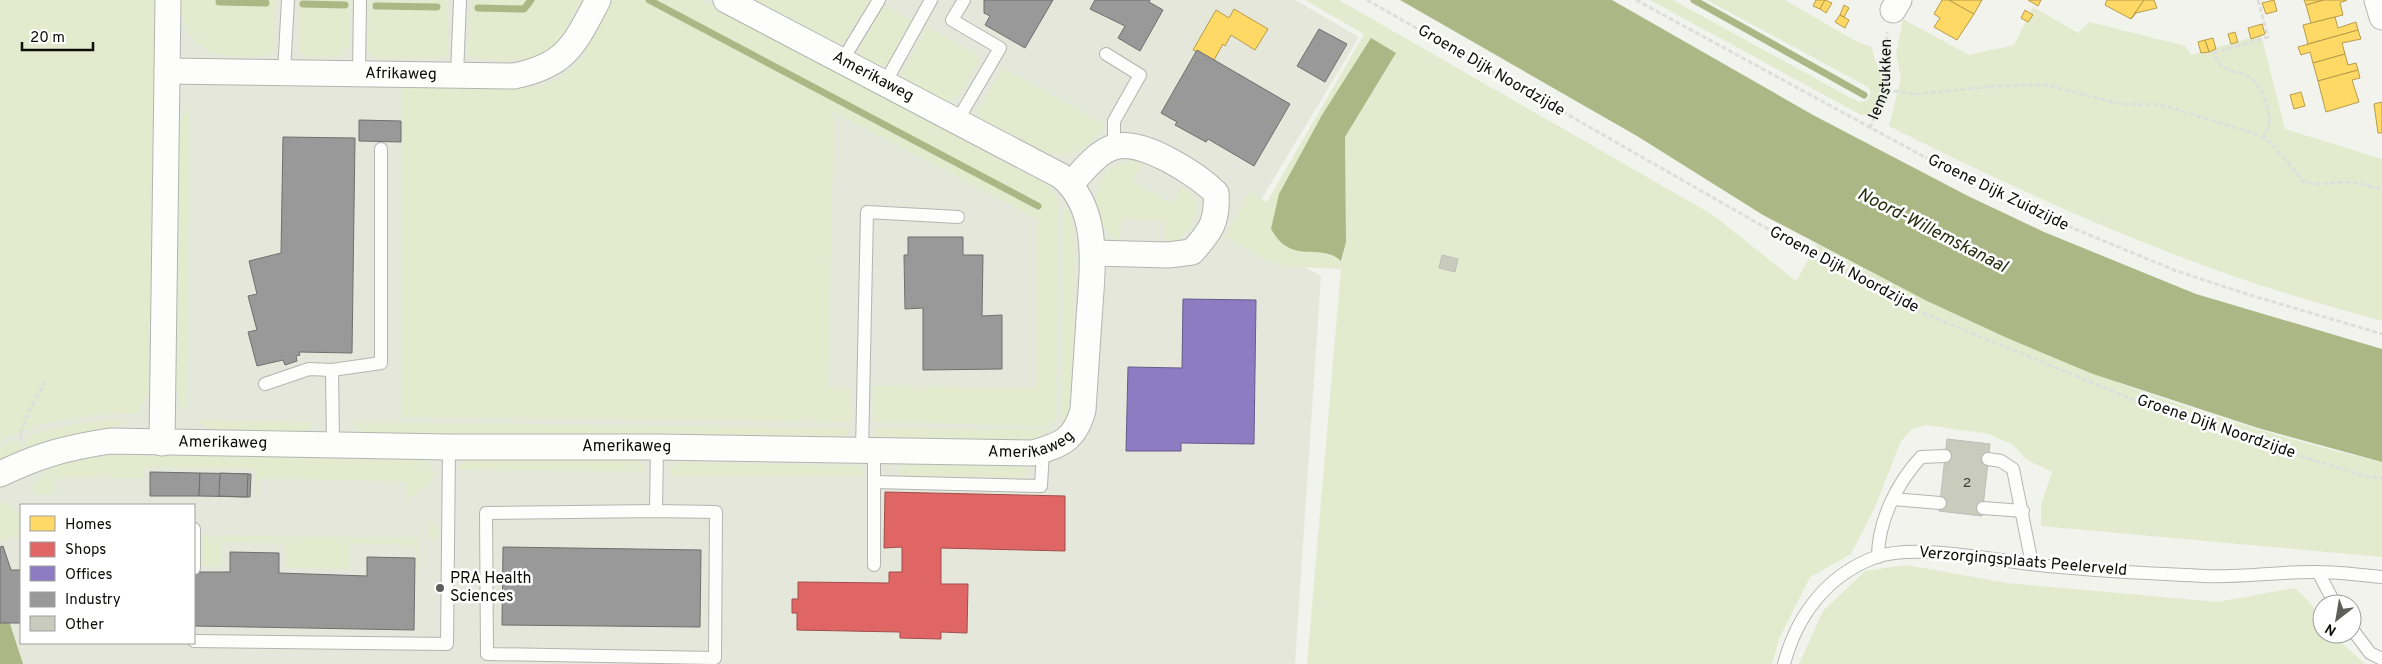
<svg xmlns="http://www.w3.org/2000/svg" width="2382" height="664" font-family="Overpass,sans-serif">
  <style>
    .built { fill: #e4e7da; fill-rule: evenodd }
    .green { fill: #e4eace; fill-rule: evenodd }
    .water { fill: #adb785 }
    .homes { fill: #ffd966; stroke: #b69c4a }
    .shops { fill: #e06666; stroke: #a14c4a }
    .offices { fill: #8e7cc3; stroke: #675b8c }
    .industry { fill: #999; stroke: #6f6f6e }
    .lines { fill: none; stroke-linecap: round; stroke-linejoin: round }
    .stream { stroke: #adb785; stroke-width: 7 }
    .building { fill: #c9ccbd; stroke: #bcbdb9 }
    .service-casing { stroke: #b4b5b0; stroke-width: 14 }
    .minor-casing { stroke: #b4b5b0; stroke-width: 27 }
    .path { stroke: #dedfdc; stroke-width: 3; stroke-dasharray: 5 2.5; stroke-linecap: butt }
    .service { stroke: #fdfdfc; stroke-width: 12 }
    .minor { stroke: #fdfdfc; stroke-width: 25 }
    .poi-dot { fill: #5d5e59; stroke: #fff; stroke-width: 2 }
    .labels { text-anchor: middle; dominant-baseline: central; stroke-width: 5; stroke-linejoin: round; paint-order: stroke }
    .number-label { font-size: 14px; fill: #3c3e37 }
    .street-label { font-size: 16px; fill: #0d0e0a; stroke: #fff }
    .poi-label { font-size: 16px; fill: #0d0e0a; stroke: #fff; text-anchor: start }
    .water-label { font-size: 18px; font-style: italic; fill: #272d0e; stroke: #fff }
  </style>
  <rect width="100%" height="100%" fill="#f2f3ed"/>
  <path class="built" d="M0,0H1295L1359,37L1241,233L1321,276L1295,664H0ZM21,505H194V643H21Z"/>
  <g class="green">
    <path d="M0,0H156L150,389L138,413C90,413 44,419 0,440Z"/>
    <path d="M180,0H275L273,51C262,59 253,57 239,57C201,55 183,39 180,0Z"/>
    <polygon points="300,0 350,0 349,45 340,57 307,58 300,52"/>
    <polygon points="448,0 447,54 440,59 378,59 367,52 370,1"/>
    <path d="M472,0H581C557,44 555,61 500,61C488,60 477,62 467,54Z"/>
    <polygon points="613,0 701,0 1044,183 1058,198 1056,419 1051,426 873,422 874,386 1038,388 1038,219 834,112 828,386 850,387 851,422 401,417 402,87 540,87 561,77 583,57"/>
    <polygon points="755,0 870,0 842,45"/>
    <path d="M1305,0H1339L1713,215L1796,281L1817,244C1880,277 1943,310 2008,338C2127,390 2255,433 2382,462V557L2041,526V505L2052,472L2027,460L2013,445L1989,434L1926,425L1912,429L1901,441L1875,507L1851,554L1810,577L1779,639L1772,664H1307L1341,269L1289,267L1266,260L1225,236L1249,192L1267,202L1364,34ZM1396,53L1345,137L1346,242L1342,260C1316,242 1292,266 1271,229Z"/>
    <path d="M1650,0H1673L1849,97L1860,102L1867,101L1871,92L1868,87L1707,0H1785L1857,42L1872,47C1872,58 1880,66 1881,77C1882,88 1877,107 1868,114L1861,115Z"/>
    <path d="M884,5L911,20L888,63C878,69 868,60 859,55L858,50Z"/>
    <path d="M2033,7L2078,33L2089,22L2185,46L2191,55L2261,35L2285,129L2382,159V321C2320,304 2258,286 2197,263C2092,224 1990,177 1889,126L1901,78L1896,54L1903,19L1969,55L2014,45Z"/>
    <polygon points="927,27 981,57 959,96 948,102 903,79 902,73"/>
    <path d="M1002,68L1105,124C1069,182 1024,142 980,120L978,112Z"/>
    <polygon points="190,100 186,411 181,406 176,388 180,133 181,121"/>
    <path d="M1133,161L1142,164L1132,182L1172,204L1183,186C1205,206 1196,222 1179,240L1165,242L1166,221L1121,219L1120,240C1095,230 1088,190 1107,172C1114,165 1123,163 1133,161Z"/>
    <polygon points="1063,204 1071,217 1075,245 1072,402 1062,424"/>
    <polygon points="108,420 131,420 104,431 80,433 28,447 24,437 72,424"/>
    <polygon points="195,420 314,422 311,427 301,432 217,430 205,427"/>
    <polygon points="351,422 850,428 846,437 840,440 363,433"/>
    <polygon points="875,428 1052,430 1036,439 1021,442 875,439"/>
    <polygon points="19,439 22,449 0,460 0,447"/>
    <path d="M114,455L421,460C450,471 420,494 405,500V482L260,478L259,496H256V473L253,469L144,467L143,478L54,477V495H40L30,487L39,481L49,467L78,459Z"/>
    <polygon points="467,460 635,460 643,465 644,472 457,469"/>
    <polygon points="679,462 858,466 863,470 863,476 672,476 671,468"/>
    <polygon points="901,465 1026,467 1027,473 1023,477 902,476 899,469"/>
    <polygon points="0,503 4,503 21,515 21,534 0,541"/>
    <polygon points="430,521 437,524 438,539 418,539 418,573 415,573 415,546 350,543 349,569 285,568 285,543 222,542 220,567 202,566 202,535 429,538"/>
    <path d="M1906,565L2007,583L2218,602L2294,588C2310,601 2322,613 2322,634H2332L2365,664H1799L1823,611L1865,571Z"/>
  </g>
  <g class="water">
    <polygon points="1400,0 1612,0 1813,115 1968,196 2044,232 2196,294 2382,349 2382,462 2258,428 2093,374 2007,338 1927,301 1763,215 1637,136"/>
    <path d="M1371,38L1396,53L1345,137L1346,242L1341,261C1319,241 1292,267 1271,229L1279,194L1322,115Z"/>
    <polygon points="0,593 23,664 0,664"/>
  </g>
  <g class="homes">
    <polygon points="1816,0 1825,0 1820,9 1813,6"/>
    <polygon points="1825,0 1832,3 1826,13 1820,9"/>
    <polygon points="1942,0 1949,0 1974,14 1957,40 1934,27 1940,18 1934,14"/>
    <polygon points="1949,0 1982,0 1974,14"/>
    <polygon points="2028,0 2041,0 2038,6"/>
    <polygon points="2107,0 2144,0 2131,19 2105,5"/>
    <polygon points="2144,0 2154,0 2157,8 2136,13 2131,19"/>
    <polygon points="2274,0 2277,11 2266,14 2262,3"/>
    <polygon points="2304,0 2324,0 2306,5"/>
    <polygon points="2324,0 2347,0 2340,3 2343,15 2311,23 2306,5"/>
    <polygon points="1844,5 1849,8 1844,17 1840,15"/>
    <polygon points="1234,9 1268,29 1255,50 1231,35 1225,46 1223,44 1214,60 1193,50 1216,10 1229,18"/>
    <polygon points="2025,10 2033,15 2028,22 2021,18"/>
    <polygon points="1840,15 1849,20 1845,28 1835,22"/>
    <polygon points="2335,17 2338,28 2356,22 2358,30 2308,44 2303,25"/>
    <polygon points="2262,24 2265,34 2251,39 2248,28"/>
    <polygon points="2358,30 2361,39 2342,43 2345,54 2313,63 2310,52 2301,55 2298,47"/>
    <polygon points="2235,32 2238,42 2231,44 2228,34"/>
    <polygon points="2213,38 2216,49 2209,52 2205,40"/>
    <polygon points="2205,40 2209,52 2201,53 2198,42"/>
    <polygon points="2345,54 2348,65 2356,63 2358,70 2318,81 2313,63"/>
    <polygon points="2358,70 2360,78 2352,80 2359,102 2326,112 2318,81"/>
    <polygon points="2301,92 2305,106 2294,109 2290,95"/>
    <polygon points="2382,102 2382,133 2378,133 2374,104"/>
  </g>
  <polygon class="shops" points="885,492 1065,496 1065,551 941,548 941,584 968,584 967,633 941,632 941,639 900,638 900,632 797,630 797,613 792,613 792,599 798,599 798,582 889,583 889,572 902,572 902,547 884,548"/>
  <polygon class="offices" points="1183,299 1256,300 1254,444 1181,443 1181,451 1126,451 1128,367 1182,368"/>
  <g class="industry">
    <polygon points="984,0 1053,0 1025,48 985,25 990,16 984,13"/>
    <polygon points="1095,0 1150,0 1149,2 1163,10 1140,51 1118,38 1125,26 1090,9"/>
    <polygon points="1319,29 1347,44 1325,82 1297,66"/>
    <polygon points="1197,50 1290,104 1254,166 1208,139 1206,142 1175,125 1177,122 1161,113"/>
    <polygon points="359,120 401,121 401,142 359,141"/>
    <polygon points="283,137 355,138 352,353 299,352 300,355 296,356 297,361 285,365 283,360 257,366 248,332 257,330 248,296 257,294 249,261 281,253"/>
    <polygon points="908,237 963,237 963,255 983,255 982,316 1002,315 1002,369 923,370 923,308 905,309 904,255 908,255"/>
    <polygon points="150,472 200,473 199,496 150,496"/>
    <polygon points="200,473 251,474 250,497 199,496"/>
    <polygon points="220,473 248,474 247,497 219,496"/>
    <polygon points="3,546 11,570 21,570 21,623 0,623 0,547"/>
    <polygon points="503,547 701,550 700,627 502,625"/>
    <polygon points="230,552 279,553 279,573 367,576 367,557 415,558 414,630 194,626 194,572 230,572"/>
  </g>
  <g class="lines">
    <g class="stream">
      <polyline points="649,0 1038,206"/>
      <polyline points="1694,0 1864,95"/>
      <polyline points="219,2 266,3"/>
      <polyline points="303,4 345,5"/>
      <polyline points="376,6 437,7"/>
      <polyline points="478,8 524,9 531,0"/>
    </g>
  </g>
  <g class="building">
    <polygon points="1442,255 1458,259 1455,272 1439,268"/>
    <polygon points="1947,439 1990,444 1982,516 1939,511"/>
  </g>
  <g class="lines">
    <defs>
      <g id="service">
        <polyline points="1106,54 1140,75 1114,121 1114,147"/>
        <polyline points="842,61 879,0"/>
        <polyline points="284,72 288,0"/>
        <polyline points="359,74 360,0"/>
        <polyline points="457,75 460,0"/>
        <polyline points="885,83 931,0"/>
        <polyline points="957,121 1000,48 952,20 964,0"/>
        <polyline points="332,370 333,445"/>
        <polyline points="265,384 309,369 332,370 381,363 381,149"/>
        <polyline points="874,450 874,565"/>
        <polyline points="862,451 867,212 958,217"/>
        <polyline points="1988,459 2001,461 2013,469 2032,564"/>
        <polyline points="874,482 1041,486 1043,450"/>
        <polyline points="1893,499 1940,503"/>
        <polyline points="1983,508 2023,511"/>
        <polygon points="656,511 716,512 715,658 487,654 486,513"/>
        <polyline points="656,511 657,447"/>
        <polyline points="194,529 194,568"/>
        <path d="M1878,557C1878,521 1897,483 1921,457L1945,456"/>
        <polyline points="2318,572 2335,604"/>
        <polyline points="2352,629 2370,653 2382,659"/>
        <polyline points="194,641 447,644 449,447"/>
        <path d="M1784,664C1797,615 1827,575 1876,557C1915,544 1988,559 2030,564C2088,571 2146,573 2204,576C2242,578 2280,571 2318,572C2339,572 2361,575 2382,577"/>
      </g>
      <g id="minor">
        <polyline points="2377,0 2382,17"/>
        <polyline points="1893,10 1899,0"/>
        <path id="s2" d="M167,71L514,76C567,65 574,45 598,0"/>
        <path d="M1071,184C1083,171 1097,152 1114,147C1141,138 1197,174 1216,193C1218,221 1211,231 1192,252L1168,255L1093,253"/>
        <polyline points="162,443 168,0"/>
        <path id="s3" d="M0,474C40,455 65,448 110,441L449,447H657L1033,453C1061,445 1075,440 1083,410C1085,380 1087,349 1089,319C1092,271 1102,210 1061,176L726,0"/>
      </g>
    </defs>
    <use href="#service" class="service-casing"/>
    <use href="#minor" class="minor-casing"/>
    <g class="path">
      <polyline points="1367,0 1894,301 2180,419 2365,476 2382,478"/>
      <polyline points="1636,0 1954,173 2039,214 2174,270 2240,292 2382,334"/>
      <path d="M2258,0L2268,37L2214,53C2221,75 2236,68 2251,78C2261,85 2271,111 2269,124C2269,128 2265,134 2263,138"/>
      <polyline points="1886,90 1917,94 1994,86 2046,85 2120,104 2162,105 2259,135 2271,143 2303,181 2313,184 2352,182 2382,189"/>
      <path id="s1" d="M1870,128L1886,90L1887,32"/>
      <polyline points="22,440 20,435 30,409 45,382"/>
    </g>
    <use href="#service" class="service"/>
    <use href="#minor" class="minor"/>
  </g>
  <circle class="poi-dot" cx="440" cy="588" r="5"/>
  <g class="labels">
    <g class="number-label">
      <text x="1967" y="483">2</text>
    </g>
    <g class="street-label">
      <text transform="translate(1491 71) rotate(30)">Groene Dijk Noordzijde</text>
      <text stroke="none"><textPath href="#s2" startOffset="234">Afrikaweg</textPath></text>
      <text transform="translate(873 77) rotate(28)">Amerikaweg</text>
      <text stroke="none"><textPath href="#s1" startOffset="51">Iemstukken</textPath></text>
      <text transform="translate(1998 193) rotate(26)">Groene Dijk Zuidzijde</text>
      <text transform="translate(1844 270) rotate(28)">Groene Dijk Noordzijde</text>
      <text transform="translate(2216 427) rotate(19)">Groene Dijk Noordzijde</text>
      <text stroke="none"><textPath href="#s3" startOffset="1038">Amerikaweg</textPath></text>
      <text stroke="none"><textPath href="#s3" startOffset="228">Amerikaweg</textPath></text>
      <text stroke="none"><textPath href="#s3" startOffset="632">Amerikaweg</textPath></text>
      <text transform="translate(2023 562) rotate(5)">Verzorgingsplaats Peelerveld</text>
    </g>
    <g class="poi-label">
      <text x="450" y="579">PRA Health<tspan x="450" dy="18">Sciences</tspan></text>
    </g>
    <g class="water-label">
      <text transform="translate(1932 231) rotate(27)">Noord-Willemskanaal</text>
    </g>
  </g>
  <rect x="20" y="504" width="175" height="140" fill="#ffffff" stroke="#9e9f9d"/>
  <rect x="30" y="516" width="25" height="15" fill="#ffd966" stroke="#9e9f9d"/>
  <text x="65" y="529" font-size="15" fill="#0d0e0a">Homes</text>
  <rect x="30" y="542" width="25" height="15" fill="#e06666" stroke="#9e9f9d"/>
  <text x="65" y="554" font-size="15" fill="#0d0e0a">Shops</text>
  <rect x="30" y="566" width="25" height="15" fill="#8e7cc3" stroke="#9e9f9d"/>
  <text x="65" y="579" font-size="15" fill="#0d0e0a">Offices</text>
  <rect x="30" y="592" width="25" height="15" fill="#999999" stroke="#9e9f9d"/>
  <text x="65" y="604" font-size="15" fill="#0d0e0a">Industry</text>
  <rect x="30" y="616" width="25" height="15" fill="#c9ccbd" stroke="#9e9f9d"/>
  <text x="65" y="629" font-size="15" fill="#0d0e0a">Other</text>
  <g transform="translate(2337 619) rotate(211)"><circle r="24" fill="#ffffff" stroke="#9e9f9d"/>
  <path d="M0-4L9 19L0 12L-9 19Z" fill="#5d5e59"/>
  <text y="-8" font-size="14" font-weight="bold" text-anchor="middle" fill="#0d0e0a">N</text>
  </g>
  <path d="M22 42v8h71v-8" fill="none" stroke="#0d0e0a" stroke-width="2.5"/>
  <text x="30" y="42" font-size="15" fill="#0d0e0a" stroke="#ffffff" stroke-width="4" paint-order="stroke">20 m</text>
</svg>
